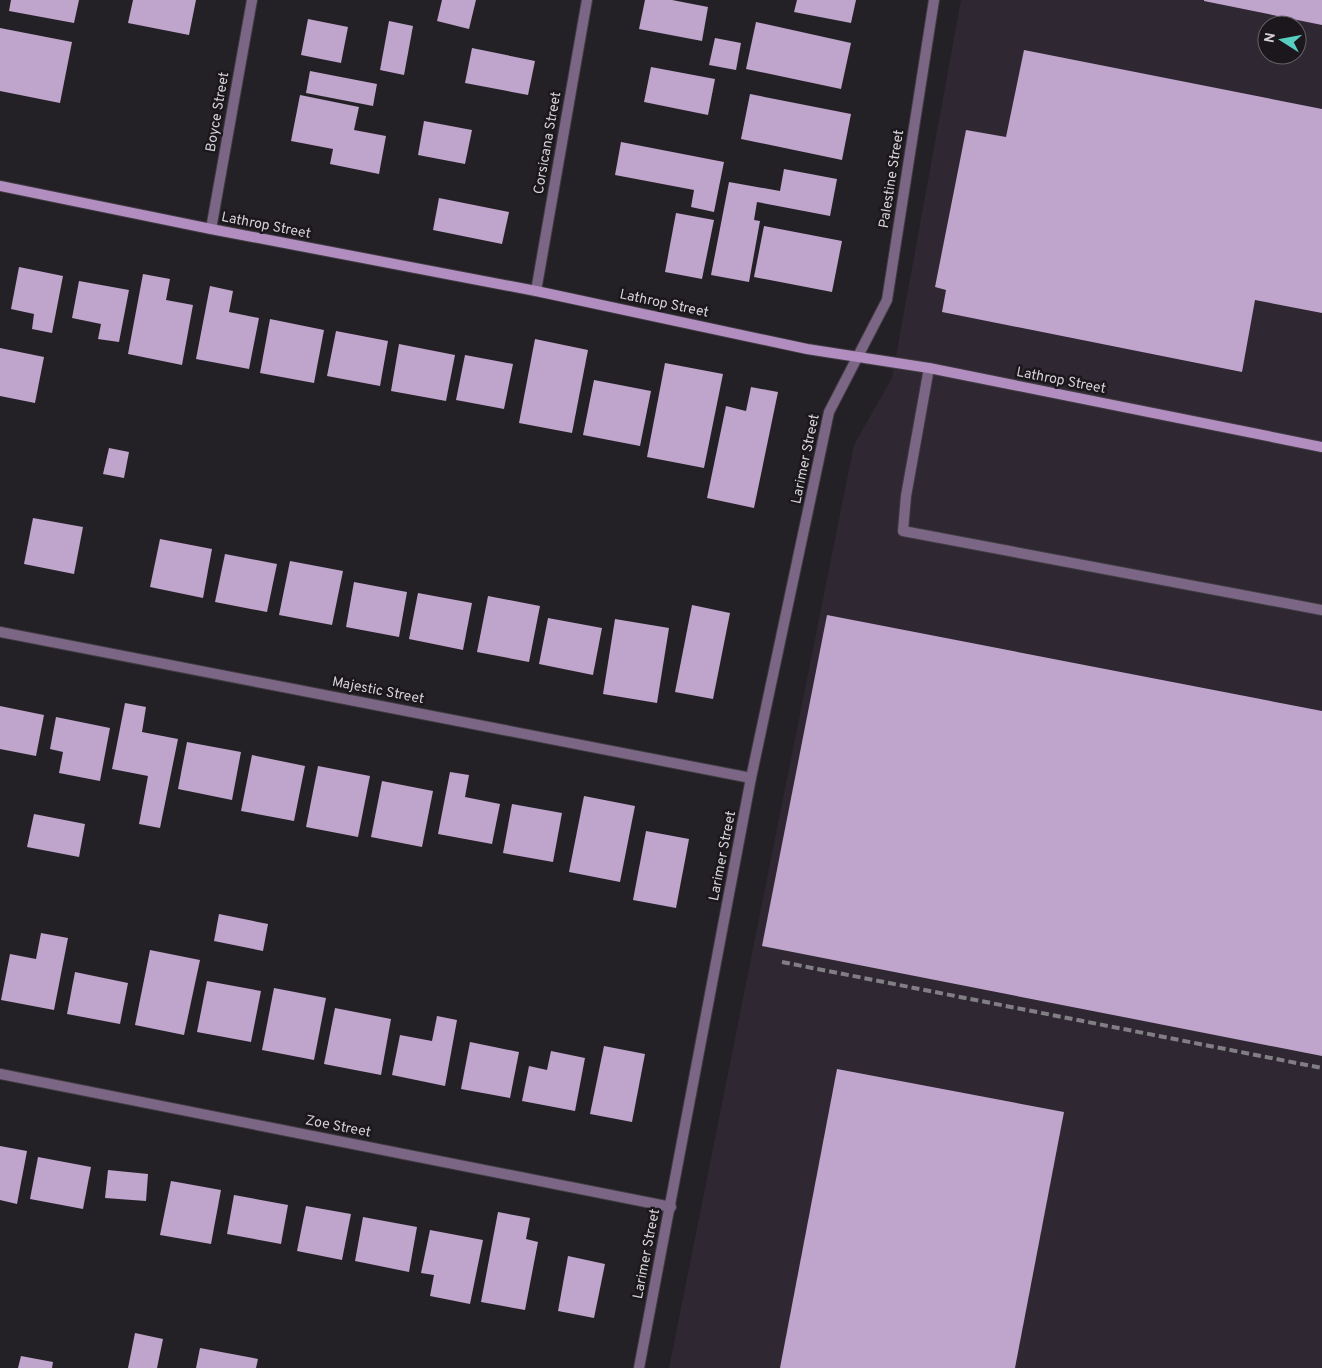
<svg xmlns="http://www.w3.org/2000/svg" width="1322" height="1368" font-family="Overpass,sans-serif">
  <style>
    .built { fill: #2f2833; fill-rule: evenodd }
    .building { fill: #bfa4cc }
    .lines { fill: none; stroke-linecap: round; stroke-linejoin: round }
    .lane-casing { stroke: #403d42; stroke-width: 12 }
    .street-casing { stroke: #403d42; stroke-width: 12 }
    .secondary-casing { stroke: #403d42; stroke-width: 12 }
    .lane { stroke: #7c6686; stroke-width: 10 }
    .street { stroke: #7c6686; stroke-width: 10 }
    .secondary { stroke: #b18dc0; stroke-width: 10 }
    .rail { stroke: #827f84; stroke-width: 4; stroke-dasharray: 8 4; stroke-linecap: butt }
    .labels { text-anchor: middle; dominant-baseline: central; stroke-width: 5; stroke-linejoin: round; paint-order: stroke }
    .street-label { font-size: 14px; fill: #d5d2d6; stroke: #1b171c }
  </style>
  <rect width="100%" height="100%" fill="#242126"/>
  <path class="built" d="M961,0H1322V1368H669L854,445L892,378ZM1267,25H1297V55H1267Z"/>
  <g class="building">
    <polygon points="11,0 79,0 74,23 9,11"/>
    <polygon points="133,0 196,0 189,35 128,23"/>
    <polygon points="442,0 476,0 469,29 437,21"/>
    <polygon points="645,0 672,0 708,7 702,41 639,29"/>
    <polygon points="797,0 856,0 851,23 794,12"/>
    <polygon points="1204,0 1322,0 1322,25 1204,1"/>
    <polygon points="308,19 348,27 341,63 301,55"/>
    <polygon points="389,21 413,26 404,75 380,70"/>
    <polygon points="756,22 851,43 841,89 746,69"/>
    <polygon points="0,28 72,42 60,103 0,91"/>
    <polygon points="715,38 741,43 736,70 709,65"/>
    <polygon points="472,48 535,61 528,95 465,83"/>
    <polygon points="1024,50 1322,109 1322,313 1255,300 1242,372 942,312 946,290 935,287 966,130 1006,137"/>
    <polygon points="651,67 715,79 708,115 644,102"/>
    <polygon points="310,71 377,84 373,106 306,93"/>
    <polygon points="750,94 851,114 842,160 741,139"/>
    <polygon points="300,95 359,107 354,130 386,136 379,174 330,164 333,149 291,141"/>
    <polygon points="424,121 472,130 465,164 418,155"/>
    <polygon points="621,142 724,162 714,212 691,207 694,190 615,175"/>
    <polygon points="784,169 837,179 830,216 757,202 754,220 760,221 749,282 711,275 729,182 780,191"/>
    <polygon points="439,198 509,212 502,244 433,230"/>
    <polygon points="676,213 714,220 702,279 665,272"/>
    <polygon points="764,226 842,241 832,292 754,277"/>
    <polygon points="19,267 63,276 52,333 32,329 34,314 11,309"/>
    <polygon points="143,274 170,279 166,300 193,305 182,365 128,354"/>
    <polygon points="79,281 129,290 119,342 98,339 101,324 72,318"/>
    <polygon points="210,286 233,291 229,312 259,318 249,369 196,359"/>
    <polygon points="270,319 324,330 314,383 260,373"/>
    <polygon points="336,331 388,341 380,386 327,376"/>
    <polygon points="535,339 588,350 572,433 519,423"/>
    <polygon points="399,344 455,355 446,401 391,391"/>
    <polygon points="0,348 44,357 35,403 0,396"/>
    <polygon points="465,355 513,364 504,409 456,400"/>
    <polygon points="665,363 723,374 704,468 647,457"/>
    <polygon points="594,380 651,391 640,446 583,435"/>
    <polygon points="751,387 778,392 754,508 707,498 726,406 746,411"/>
    <polygon points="109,448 129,452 124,478 103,474"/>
    <polygon points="33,518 83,527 74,574 24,564"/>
    <polygon points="160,539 212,549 203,598 150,587"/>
    <polygon points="225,554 277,564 267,612 215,602"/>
    <polygon points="290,561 343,571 332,625 279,615"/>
    <polygon points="354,582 407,592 399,637 346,627"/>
    <polygon points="418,593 472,603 463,650 409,639"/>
    <polygon points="488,596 540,606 529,662 477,652"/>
    <polygon points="692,605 730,613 713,699 675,692"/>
    <polygon points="827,615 1322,711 1322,1056 762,946"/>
    <polygon points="548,618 602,628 593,675 539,664"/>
    <polygon points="615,619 669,628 657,703 603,694"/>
    <polygon points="125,703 146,707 142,732 178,739 160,828 139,824 148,776 112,769"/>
    <polygon points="0,706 44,715 36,756 0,749"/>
    <polygon points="56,717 110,728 100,781 59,773 63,752 50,749"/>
    <polygon points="187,742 241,752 232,800 178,789"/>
    <polygon points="252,755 305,766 294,821 241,811"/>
    <polygon points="318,766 370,776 358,837 306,827"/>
    <polygon points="450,772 469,775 465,797 500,804 492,844 438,834"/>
    <polygon points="382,781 433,791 422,847 371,837"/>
    <polygon points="584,796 635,806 620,882 569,872"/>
    <polygon points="512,804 562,813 553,862 503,853"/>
    <polygon points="34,814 85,824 79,857 27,847"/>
    <polygon points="646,831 689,839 676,908 633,900"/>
    <polygon points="219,914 268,924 263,951 214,941"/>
    <polygon points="41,933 68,938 54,1010 1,1000 10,954 36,959"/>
    <polygon points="150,950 200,960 184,1035 135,1025"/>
    <polygon points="75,972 128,983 120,1024 67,1014"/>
    <polygon points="207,981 261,991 251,1042 197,1032"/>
    <polygon points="274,988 326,998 314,1060 262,1050"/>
    <polygon points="335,1008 391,1019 381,1075 324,1064"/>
    <polygon points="437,1016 457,1020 445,1086 392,1075 400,1035 432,1041"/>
    <polygon points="470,1042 519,1052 510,1098 461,1089"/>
    <polygon points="604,1046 645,1054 632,1122 590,1114"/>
    <polygon points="551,1051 585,1058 575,1111 522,1101 529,1066 547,1070"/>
    <polygon points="837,1069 1064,1112 1015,1368 780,1368"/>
    <polygon points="0,1146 27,1151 17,1204 0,1200"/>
    <polygon points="38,1157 91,1167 83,1209 30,1199"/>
    <polygon points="108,1170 148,1174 146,1201 105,1198"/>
    <polygon points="171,1181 221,1190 211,1244 160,1235"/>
    <polygon points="234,1195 288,1205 281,1244 227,1234"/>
    <polygon points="306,1206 351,1214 342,1260 297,1251"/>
    <polygon points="498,1212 530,1218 526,1239 538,1242 525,1310 481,1302"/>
    <polygon points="363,1217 417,1227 409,1272 355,1261"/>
    <polygon points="430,1230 483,1240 470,1304 430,1296 434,1275 421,1273"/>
    <polygon points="568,1256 605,1264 594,1318 558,1311"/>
    <polygon points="135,1333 163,1339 157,1368 128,1368"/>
    <polygon points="200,1348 258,1359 256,1368 196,1368"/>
    <polygon points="21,1356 53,1362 52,1368 18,1368"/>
  </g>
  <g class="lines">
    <defs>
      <polyline id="lane" points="929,368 906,496 903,531 1322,610"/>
      <g id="street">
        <polyline points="211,229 252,0"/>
        <polyline points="536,291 587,0"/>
        <polyline points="0,632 751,778"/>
        <polyline points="0,1074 671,1207"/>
        <polyline points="639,1368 751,778 829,412 887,300 934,0"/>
      </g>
      <polyline id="secondary" points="0,186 211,229 536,291 807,349 929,368 1322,447"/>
    </defs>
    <use href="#lane" class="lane-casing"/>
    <use href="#street" class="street-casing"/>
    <use href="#secondary" class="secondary-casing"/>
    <use href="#lane" class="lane"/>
    <use href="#street" class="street"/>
    <use href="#secondary" class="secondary"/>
    <polyline class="rail" points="782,962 1322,1068"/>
  </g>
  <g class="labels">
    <g class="street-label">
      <text transform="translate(218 112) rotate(-80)">Boyce Street</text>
      <text transform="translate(548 143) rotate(-80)">Corsicana Street</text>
      <text transform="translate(892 179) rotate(-81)">Palestine Street</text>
      <text transform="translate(266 226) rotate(11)">Lathrop Street</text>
      <text transform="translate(664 304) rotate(12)">Lathrop Street</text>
      <text transform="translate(1061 381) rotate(11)">Lathrop Street</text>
      <text transform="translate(806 459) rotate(-78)">Larimer Street</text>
      <text transform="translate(378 691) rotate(11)">Majestic Street</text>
      <text transform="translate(723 856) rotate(-79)">Larimer Street</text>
      <text transform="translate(338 1127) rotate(11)">Zoe Street</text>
      <text transform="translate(647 1254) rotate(-79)">Larimer Street</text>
    </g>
  </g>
  <g transform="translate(1282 40) rotate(281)"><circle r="24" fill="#1b171c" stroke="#656266"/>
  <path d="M0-4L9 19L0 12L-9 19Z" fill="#58cec0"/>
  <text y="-8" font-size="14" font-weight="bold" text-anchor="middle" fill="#d5d2d6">N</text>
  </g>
</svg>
